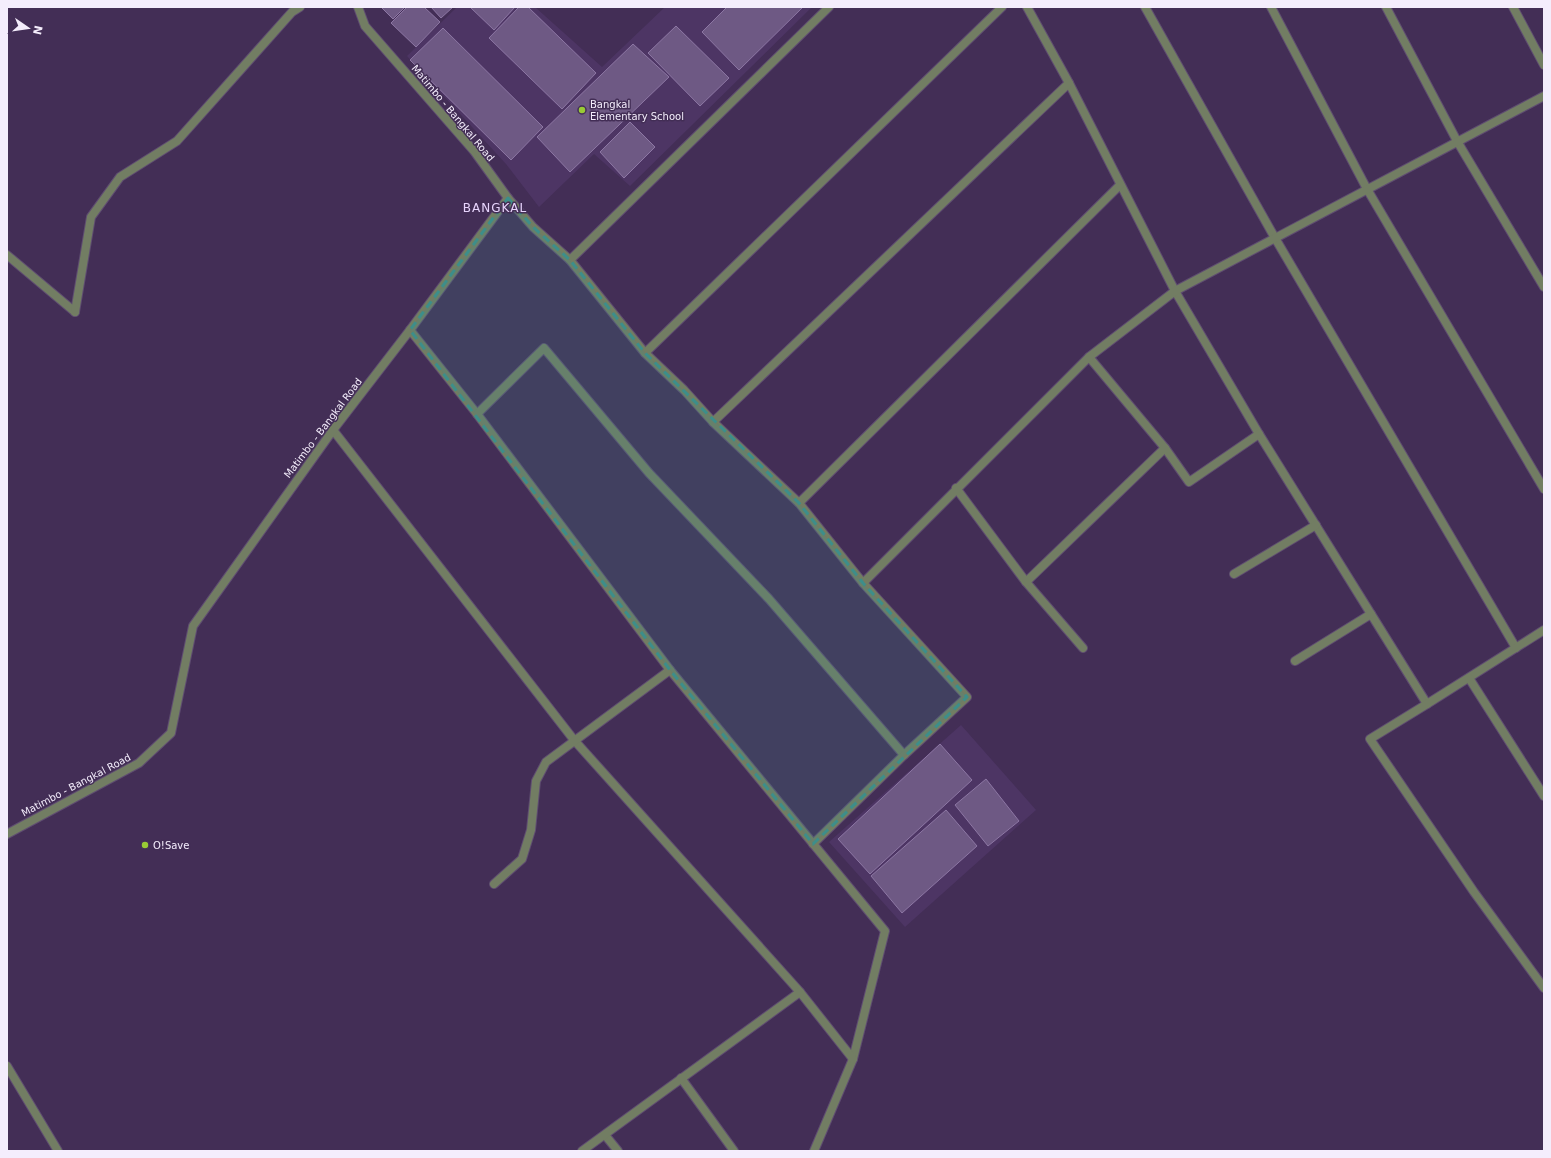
<svg xmlns="http://www.w3.org/2000/svg" width="1551" height="1158" font-family="'DejaVu Sans',sans-serif">
  <style>
    .built { fill: #4d3564 }
    .building { fill: #6e5984; stroke: #8d77a4 }
    .lines { fill: none; stroke-linecap: round; stroke-linejoin: round }
    .service-casing { stroke: #5f4d71; stroke-width: 10 }
    .minor-casing { stroke: #5f4d71; stroke-width: 10 }
    .tertiary-casing { stroke: #5f4d71; stroke-width: 10 }
    .service { stroke: #727d63; stroke-width: 8 }
    .minor { stroke: #727d63; stroke-width: 8 }
    .tertiary { stroke: #727d63; stroke-width: 8 }
    .marked { fill: #3d8e8a; fill-opacity: 0.2; stroke: #3d8e8a; stroke-width: 3; stroke-dasharray: 8 5; stroke-linejoin: round }
    .poi-dot { fill: #99cb35; stroke: #432e56; stroke-width: 1.5 }
    .labels { text-anchor: middle; dominant-baseline: central; stroke-width: 3; stroke-linejoin: round; paint-order: stroke }
    .poi-label { font-size: 10px; fill: #f4edfc; stroke: #432e56; text-anchor: start }
    .street-label { font-size: 10px; fill: #f4edfc; stroke: #432e56 }
    .quarter-label { font-size: 12px; letter-spacing: 1px; fill: #e7d4fc; stroke: #432e56 }
  </style>
  <rect width="100%" height="100%" fill="#432e56"/>
  <g class="built">
    <polygon points="457,7 535,7 602,67 665,7 812,7 630,186 594,154 539,207 506,164 407,56"/>
    <polygon points="961,725 1036,810 905,927 829,842"/>
  </g>
  <g class="building">
    <polygon points="381,7 405,7 393,19"/>
    <polygon points="407,7 424,7 440,22 416,47 391,23"/>
    <polygon points="431,7 453,7 441,18"/>
    <polygon points="470,7 515,7 494,30"/>
    <polygon points="519,7 528,7 596,73 562,109 489,38"/>
    <polygon points="727,7 803,7 739,70 702,32"/>
    <polygon points="676,26 729,78 700,106 648,53"/>
    <polygon points="443,28 543,127 511,160 410,60"/>
    <polygon points="633,44 669,77 570,172 537,137"/>
    <polygon points="630,122 655,147 624,178 600,152"/>
    <polygon points="940,744 972,780 870,874 838,839"/>
    <polygon points="986,779 1019,821 988,846 955,805"/>
    <polygon points="946,810 977,846 902,913 871,876"/>
  </g>
  <g class="lines">
    <defs>
      <polyline id="service" points="7,255 75,312"/>
      <g id="minor">
        <polyline points="1027,7 1069,83 1175,291 1259,434 1427,704"/>
        <polyline points="1145,7 1275,238 1516,648"/>
        <polyline points="1271,7 1367,189 1544,489"/>
        <polyline points="1386,7 1457,141 1544,287"/>
        <polyline points="1513,7 1544,65"/>
        <polyline points="508,198 533,227 570,260 645,353 684,390 713,422 1069,83"/>
        <polyline points="570,260 829,7"/>
        <polyline points="75,312 91,217 120,177 177,141 292,12 300,7"/>
        <polyline points="410,330 477,414 670,670 885,931 853,1059 814,1151"/>
        <polyline points="645,353 1002,7"/>
        <polyline points="1089,357 1165,448 1189,482 1259,434"/>
        <polyline points="477,414 544,348 649,473 769,599 904,755"/>
        <polyline points="713,422 799,503 863,583 967,697 904,755 813,844"/>
        <polyline points="333,430 574,740 800,992 853,1059"/>
        <polyline points="956,488 1026,582 1083,648"/>
        <polyline points="799,503 1120,185"/>
        <polyline points="1234,574 1316,525"/>
        <polyline points="1026,582 1165,448"/>
        <polyline points="863,583 1089,357 1175,291 1544,96"/>
        <polyline points="1544,630 1427,704 1370,739 1474,892 1544,988"/>
        <polyline points="1295,661 1371,614"/>
        <polyline points="1469,678 1544,796"/>
        <polyline points="494,884 522,859 531,830 536,781 546,762 670,670"/>
        <polyline points="7,1066 58,1151"/>
        <polyline points="681,1078 734,1151"/>
        <polyline points="605,1135 618,1151"/>
        <polyline points="582,1151 800,992"/>
      </g>
      <polyline id="tertiary" points="7,834 139,763 171,733 193,626 333,430 410,330 508,198 474,151 365,26 358,7"/>
    </defs>
    <use href="#service" class="service-casing"/>
    <use href="#minor" class="minor-casing"/>
    <use href="#tertiary" class="tertiary-casing"/>
    <use href="#service" class="service"/>
    <use href="#minor" class="minor"/>
    <use href="#tertiary" class="tertiary"/>
  </g>
  <path class="marked" d="M508,198L533,227L570,260L645,353L799,503L863,583L967,697L813,844L670,670L410,330Z"/>
  <g class="poi-dot">
    <circle cx="582" cy="110" r="4"/>
    <circle cx="145" cy="845" r="4"/>
  </g>
  <g class="labels">
    <g class="poi-label">
      <text x="590" y="104">Bangkal<tspan x="590" dy="12">Elementary School</tspan></text>
      <text x="153" y="845">O!Save</text>
    </g>
    <g class="street-label">
      <text transform="translate(453 113) rotate(50)">Matimbo - Bangkal Road</text>
      <text transform="translate(323 428) rotate(-53)">Matimbo - Bangkal Road</text>
      <text transform="translate(76 785) rotate(-28)">Matimbo - Bangkal Road</text>
    </g>
    <g class="quarter-label">
      <text x="495" y="208">BANGKAL</text>
    </g>
  </g>
  <rect width="1551" height="1158" fill="none" stroke="#f4edfc" stroke-width="16"/>
  <g transform="translate(28 28) rotate(103)" stroke="#432e56" stroke-width="3" paint-order="stroke">
  <path d="M0-3L7 15L0 10L-7 15Z" fill="#f4edfc"/>
  <text y="-6" font-size="11" font-weight="bold" text-anchor="middle" fill="#f4edfc">N</text>
  </g>
</svg>
